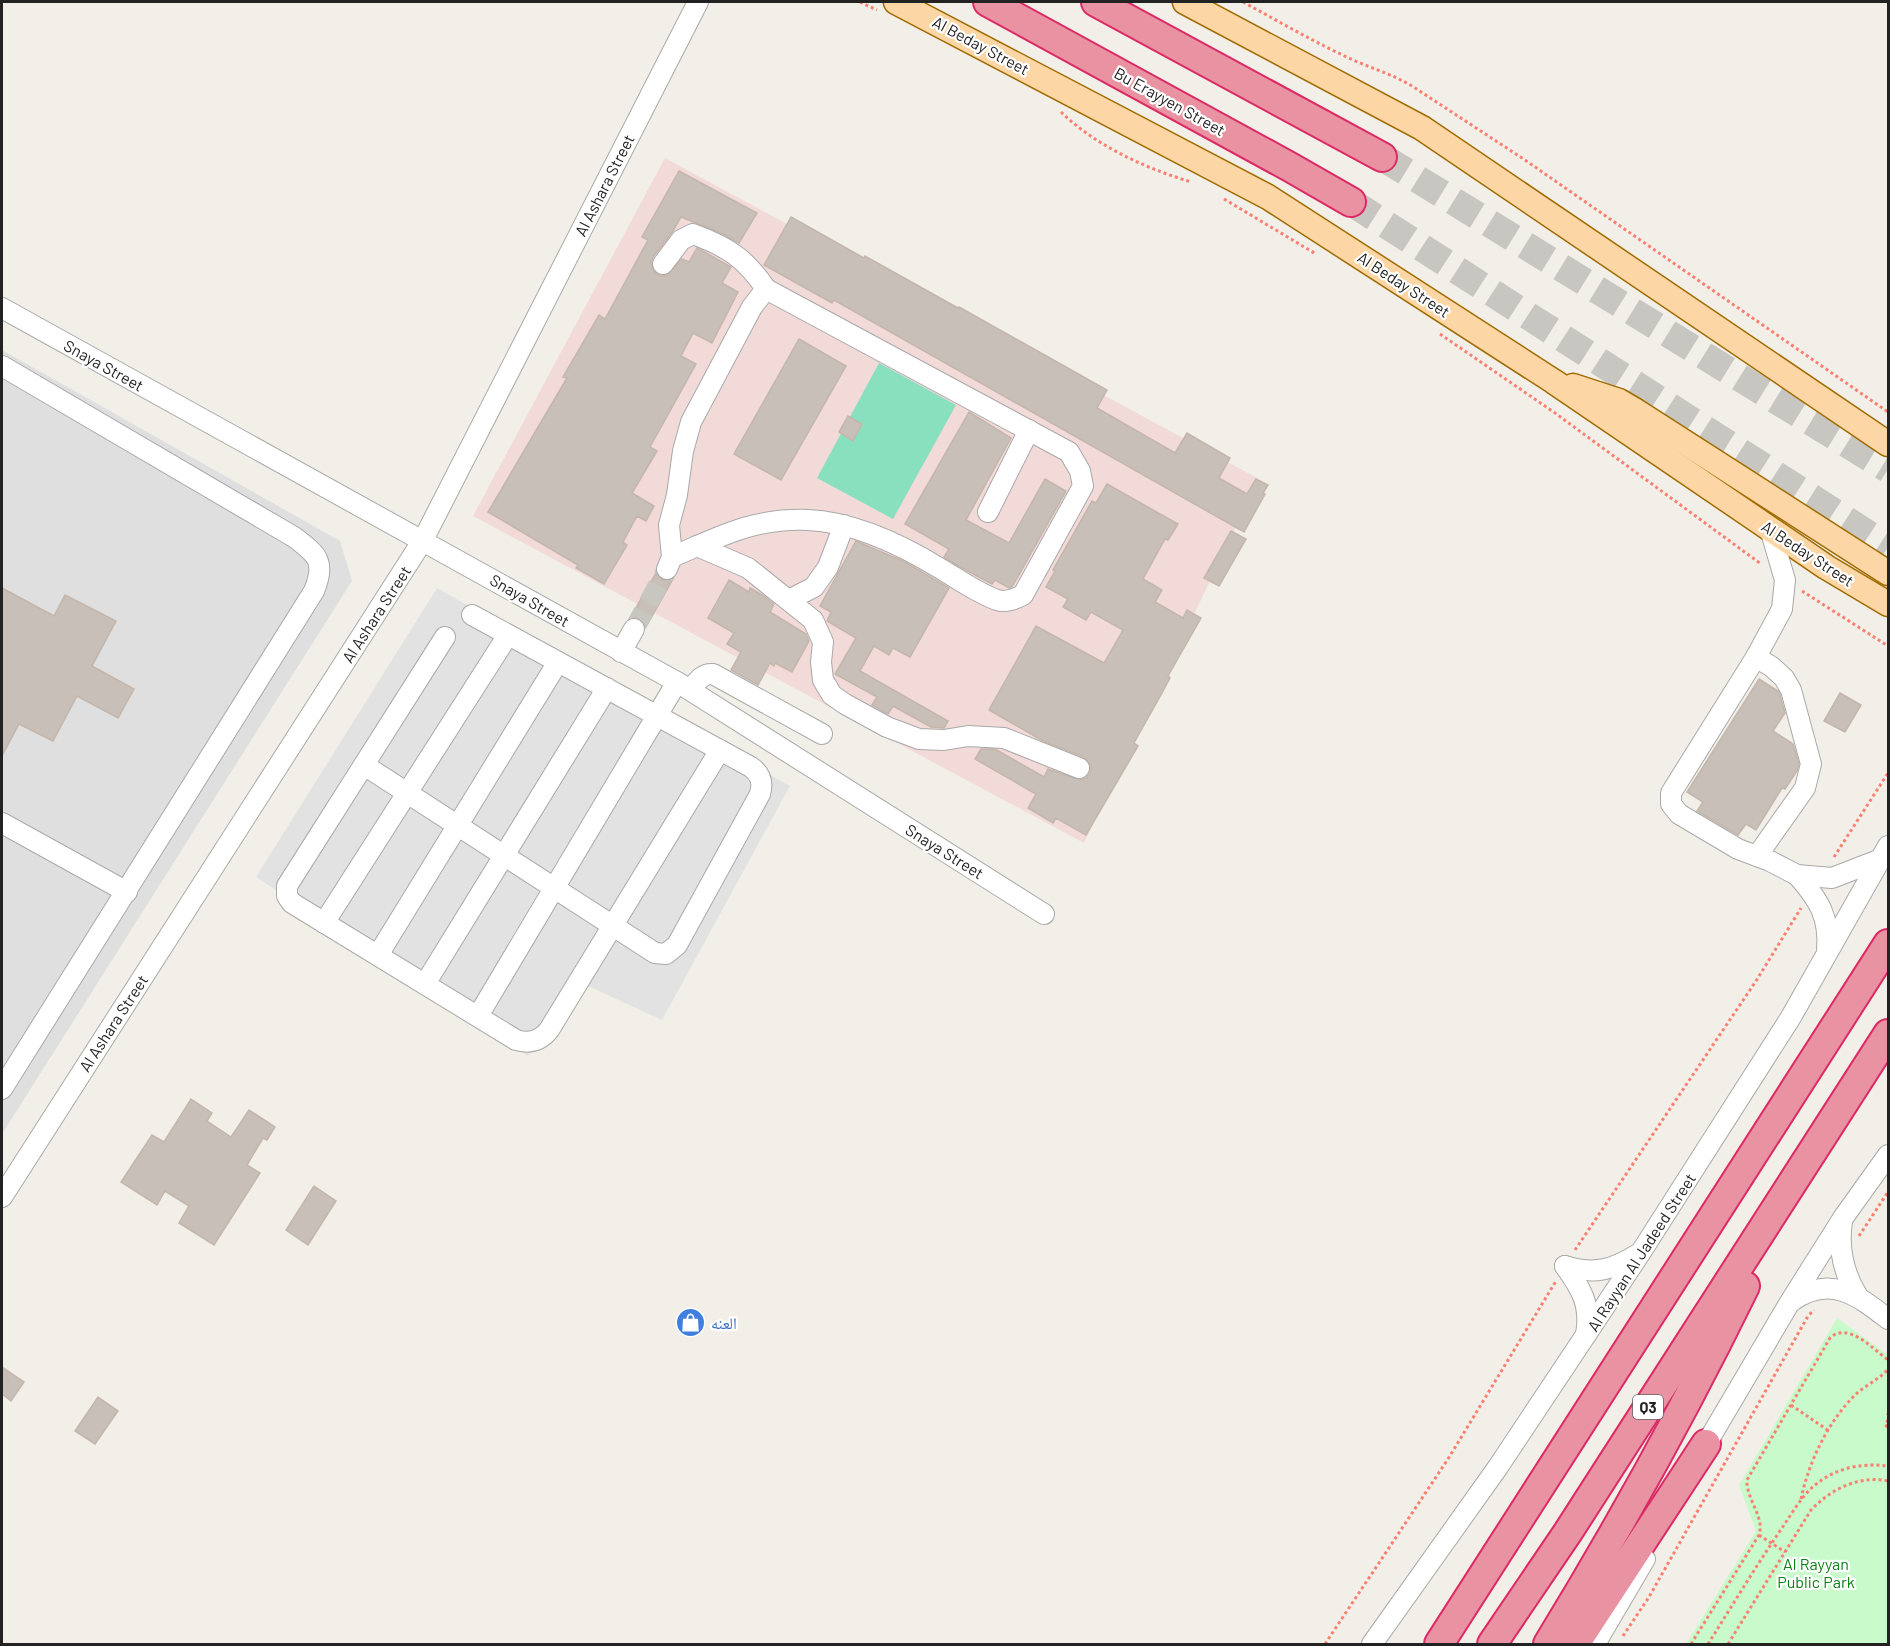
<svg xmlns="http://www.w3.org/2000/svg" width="1890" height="1646" font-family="Barlow,'Noto Naskh Arabic',sans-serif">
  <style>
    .residential { fill: #e0dfdf }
    .commercial { fill: #f2dad9 }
    .park { fill: #c8facc }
    .pitch { fill: #88e0be }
    .parking { fill: #e2e2e2 }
    .building { fill: #c7bfb8; stroke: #c4b6ab; stroke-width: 1.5 }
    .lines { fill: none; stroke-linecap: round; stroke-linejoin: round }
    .minor-tunnel { stroke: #c8c6c1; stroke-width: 20; stroke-dasharray: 20 10; stroke-linecap: butt }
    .highway-tunnel { stroke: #c8c6c1; stroke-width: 28; stroke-dasharray: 28 14; stroke-linecap: butt }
    .minor-casing { stroke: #a9a9a9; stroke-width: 22 }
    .major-casing { stroke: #a06b00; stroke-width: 27 }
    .highway-casing { stroke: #dc2a67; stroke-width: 32 }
    .path { stroke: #fa8072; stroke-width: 3; stroke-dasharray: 3 3; stroke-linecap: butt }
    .minor { stroke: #fff; stroke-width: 20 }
    .major { stroke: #fcd6a4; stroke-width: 24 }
    .highway { stroke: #e892a2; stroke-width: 28 }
    .labels { text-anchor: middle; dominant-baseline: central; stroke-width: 4.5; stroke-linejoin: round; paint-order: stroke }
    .shield { fill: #fff; stroke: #646464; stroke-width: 1.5 }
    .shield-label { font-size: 15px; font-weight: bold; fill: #222 }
    .street-label { font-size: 16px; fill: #222; stroke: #fff }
    .shop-label { font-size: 16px; fill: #366cbe; stroke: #fff; text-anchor: start }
    .park-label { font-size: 16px; fill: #0c8416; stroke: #fff }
  </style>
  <rect width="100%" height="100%" fill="#f2efe9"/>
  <polygon class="residential" points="2,350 340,541 352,581 2,1134"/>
  <polygon class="commercial" points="665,158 1259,479 1084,843 473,516"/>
  <polygon class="park" points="1837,1318 1888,1355 1888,1644 1686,1644 1756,1531 1739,1485"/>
  <polygon class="pitch" points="879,363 956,405 893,519 817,478"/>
  <polygon class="parking" points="437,588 790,786 662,1020 577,981 528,1056 256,877"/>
  <g class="building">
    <polygon points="679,171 757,213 739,243 721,233 681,217 673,231 653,257 651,263 655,273 661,276 667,275 682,259 689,262 697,248 701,250 731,267 722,283 738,292 712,343 693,333 681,356 696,364 650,447 657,451 632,493 654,506 646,521 637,516 623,542 627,545 604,584 576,568 578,565 488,512 567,378 563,377 599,315 605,319 648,240 642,237"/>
    <polygon points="791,217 864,258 865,256 958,308 959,307 1107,390 1097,408 1175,453 1187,433 1230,458 1219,478 1247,494 1256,479 1268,485 1263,493 1265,494 1244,532 834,300 832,303 764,265"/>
    <polygon points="799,339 846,366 781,480 734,454"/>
    <polygon points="969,412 1011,438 966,520 1009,543 1045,479 1066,491 1012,587 1009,588 995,580 992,584 960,567 944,557 949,549 905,524"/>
    <polygon points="848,416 862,424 853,441 839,432"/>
    <polygon points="1107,484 1178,524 1168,540 1165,539 1143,579 1162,590 1155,602 1183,618 1187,610 1201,618 1168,676 1170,678 1162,693 1134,743 1138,746 1086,835 1056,818 1053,823 1028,808 1036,794 975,759 981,749 995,749 1044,777 1048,769 1080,780 1086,778 1090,773 1091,766 1084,757 1043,741 989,710 1036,626 1104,663 1123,630 1091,612 1086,620 1063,607 1068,599 1046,587 1055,571 1053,570 1092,501 1096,503"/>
    <polygon points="1231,531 1246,539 1219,586 1204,578"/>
    <polygon points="856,541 905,562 949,588 910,657 893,648 889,655 874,646 860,671 948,721 944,728 931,727 893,706 888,714 872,705 877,697 835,674 856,638 827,621 831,612 820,606"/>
    <polygon points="656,573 663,580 673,579 646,627 640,619 630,618"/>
    <polygon points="729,580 749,592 750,588 764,596 774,604 770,612 806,634 809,641 792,672 775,663 774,666 770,663 758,685 731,670 741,652 727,644 734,633 708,618"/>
    <polygon points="2,588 54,616 65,595 116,621 92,666 134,689 118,718 77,696 53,741 19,724 2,756"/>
    <polygon points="1759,679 1778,691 1780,695 1785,713 1773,731 1793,744 1799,764 1797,771 1785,789 1782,788 1756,830 1746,824 1738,835 1697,811 1703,802 1687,792"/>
    <polygon points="1840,693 1861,705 1845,732 1824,721"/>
    <polygon points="191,1099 212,1113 207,1121 231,1137 249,1110 275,1127 267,1140 263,1138 247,1165 260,1173 214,1245 179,1223 189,1206 165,1191 157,1205 121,1182 152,1135 164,1142"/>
    <polygon points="314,1186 336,1201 308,1245 286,1230"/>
    <polygon points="2,1367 24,1382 11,1401 2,1394"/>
    <polygon points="98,1397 118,1411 95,1444 75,1431"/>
  </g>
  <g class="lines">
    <polyline class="minor-tunnel" points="634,629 667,569"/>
    <g class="highway-tunnel">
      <polyline points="1382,157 1888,469"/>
      <polyline points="1351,202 1888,547"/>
    </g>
    <defs>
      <g id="minor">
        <path d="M663,264L681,240L693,234C728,247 745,258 766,289"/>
        <polyline points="2,308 677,682 1044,914"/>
        <path d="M2,366L294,537C318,555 326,562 314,591L2,1089"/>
        <polyline points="988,512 1029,430"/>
        <polyline points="1770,529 1785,580 1782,609 1756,657 1671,793 1671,804 1679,814 1738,849 1770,861 1797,875 1832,878 1881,859"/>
        <polyline points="697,546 748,568 813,620 823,642 821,662 823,680 832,695 845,704 887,727 919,739 944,740 968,736 1004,738 1079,768"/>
        <path d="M667,569L672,557L669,525L677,495L683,451L691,422L752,307L766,289L1069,452L1080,471L1083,486L1023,595C1015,599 1006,603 997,600C977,593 958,579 941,569C902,545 855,522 808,520C753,518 721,536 672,557"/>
        <polyline points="789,600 814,587 828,567 844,525"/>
        <path d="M445,637L287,886V896L292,903L516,1040C530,1044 540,1041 549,1030L720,750"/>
        <polyline points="621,652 634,629"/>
        <polyline points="1756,657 1772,667 1784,678 1791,690 1811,764 1805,788 1757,856"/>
        <path d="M690,690C697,682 702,673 713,674L822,734"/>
        <path d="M364,765L655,953L666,954L677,945L760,794C763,783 761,774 751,767L472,615"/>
        <polyline points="2,823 127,892"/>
        <path d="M1797,875C1819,900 1830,917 1827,951"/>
        <polyline points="324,923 508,635"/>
        <polyline points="378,955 558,662"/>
        <polyline points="425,984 607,688"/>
        <polyline points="478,1016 677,682"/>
        <polyline points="2,1197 423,540 698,2"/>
        <path d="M1842,1221C1838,1248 1843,1272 1857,1295"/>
        <path d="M1565,1266C1595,1275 1612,1270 1638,1254"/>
        <path d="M1565,1266C1582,1290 1591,1305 1586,1335"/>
        <path d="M1792,1301C1830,1274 1857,1295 1888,1319"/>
        <polyline points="1701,1453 1790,1302 1843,1218 1888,1155"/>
        <polyline points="1372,1644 1498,1467 1641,1252 1791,1017 1888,846"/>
        <polyline points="1595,1644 1645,1559"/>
      </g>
      <g id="major">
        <polyline points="896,2 1268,197 1553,381 1826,567 1888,604"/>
        <polyline points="1185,2 1422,128 1888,444"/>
        <polyline points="1573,386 1619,401 1636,411 1888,573"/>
      </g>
      <g id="highway">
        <polyline points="988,2 1290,167 1351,202"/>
        <polyline points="1096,2 1382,157"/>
        <polyline points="1439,1644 1888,944"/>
        <polyline points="1492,1644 1568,1532 1888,1034"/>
        <path d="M1548,1644C1619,1528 1685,1409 1745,1286"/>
        <polyline points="1575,1644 1706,1444"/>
      </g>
    </defs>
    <use href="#minor" class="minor-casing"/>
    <use href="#major" class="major-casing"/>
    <use href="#highway" class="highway-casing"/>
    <g class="path">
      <polyline points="860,2 877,10"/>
      <path d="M1243,2C1278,21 1312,41 1349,58C1370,68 1392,74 1412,86L1525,160L1888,412"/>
      <path d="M1061,112C1096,146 1145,168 1191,182"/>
      <polyline points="1224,199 1316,254"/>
      <polyline points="1440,334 1555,413 1761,564"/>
      <polyline points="1802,591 1888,646"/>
      <polyline points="1834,857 1888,773"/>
      <polyline points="1859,1236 1888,1192"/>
      <polyline points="1575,1250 1756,981 1801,908"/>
      <polyline points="1791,1405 1829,1431"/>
      <polyline points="1888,1413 1888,1415"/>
      <polyline points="1888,1420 1885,1425 1888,1427"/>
      <path d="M1801,1499C1809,1461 1828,1422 1855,1395C1865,1385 1879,1380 1888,1369"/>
      <polyline points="1759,1535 1785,1552"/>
      <polyline points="1623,1636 1649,1597 1808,1316 1814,1310"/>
      <polyline points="1325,1644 1448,1459 1556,1281"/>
      <path d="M1691,1644L1759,1535C1765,1517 1746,1499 1747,1480L1830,1338C1848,1321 1873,1349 1888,1360"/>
      <path d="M1708,1644C1732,1606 1756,1566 1782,1528C1793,1512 1803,1493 1819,1482C1839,1467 1864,1463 1888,1466"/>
      <path d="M1728,1644L1811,1510C1831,1489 1859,1475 1888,1481"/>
    </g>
    <use href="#minor" class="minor"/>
    <use href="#major" class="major"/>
    <use href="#highway" class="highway"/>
  </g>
  <defs>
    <symbol id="shop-disc" viewBox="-11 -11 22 22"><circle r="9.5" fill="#3f7fe0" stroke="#fff"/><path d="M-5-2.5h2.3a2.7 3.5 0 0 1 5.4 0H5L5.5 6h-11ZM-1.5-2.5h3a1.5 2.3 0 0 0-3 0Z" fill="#fff"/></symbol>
  </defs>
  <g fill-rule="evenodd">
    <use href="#shop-disc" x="674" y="1306" width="33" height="33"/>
  </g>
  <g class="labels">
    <rect class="shield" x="1633" y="1395" width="30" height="24" rx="4.5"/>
    <g class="shield-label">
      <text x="1648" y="1407">Q3</text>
    </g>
    <g class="street-label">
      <text transform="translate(981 45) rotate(28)">Al Beday Street</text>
      <text transform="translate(1170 101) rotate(29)">Bu Erayyen Street</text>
      <text transform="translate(604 185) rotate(-63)">Al Ashara Street</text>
      <text transform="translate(1404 284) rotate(33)">Al Beday Street</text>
      <text transform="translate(104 365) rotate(29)">Snaya Street</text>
      <text transform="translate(1808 553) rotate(33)">Al Beday Street</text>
      <text transform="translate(530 600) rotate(30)">Snaya Street</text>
      <text transform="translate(376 614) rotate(-57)">Al Ashara Street</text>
      <text transform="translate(945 851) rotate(32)">Snaya Street</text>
      <text transform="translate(113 1023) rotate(-57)">Al Ashara Street</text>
      <text transform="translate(1641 1252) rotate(-57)">Al Rayyan Al Jadeed Street</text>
    </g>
    <g class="shop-label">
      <text x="711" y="1322">العنه</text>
    </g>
    <g class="park-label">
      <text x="1816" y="1563">Al Rayyan<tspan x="1816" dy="18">Public Park</tspan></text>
    </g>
  </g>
  <rect width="1890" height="1646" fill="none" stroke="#222222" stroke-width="6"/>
</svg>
